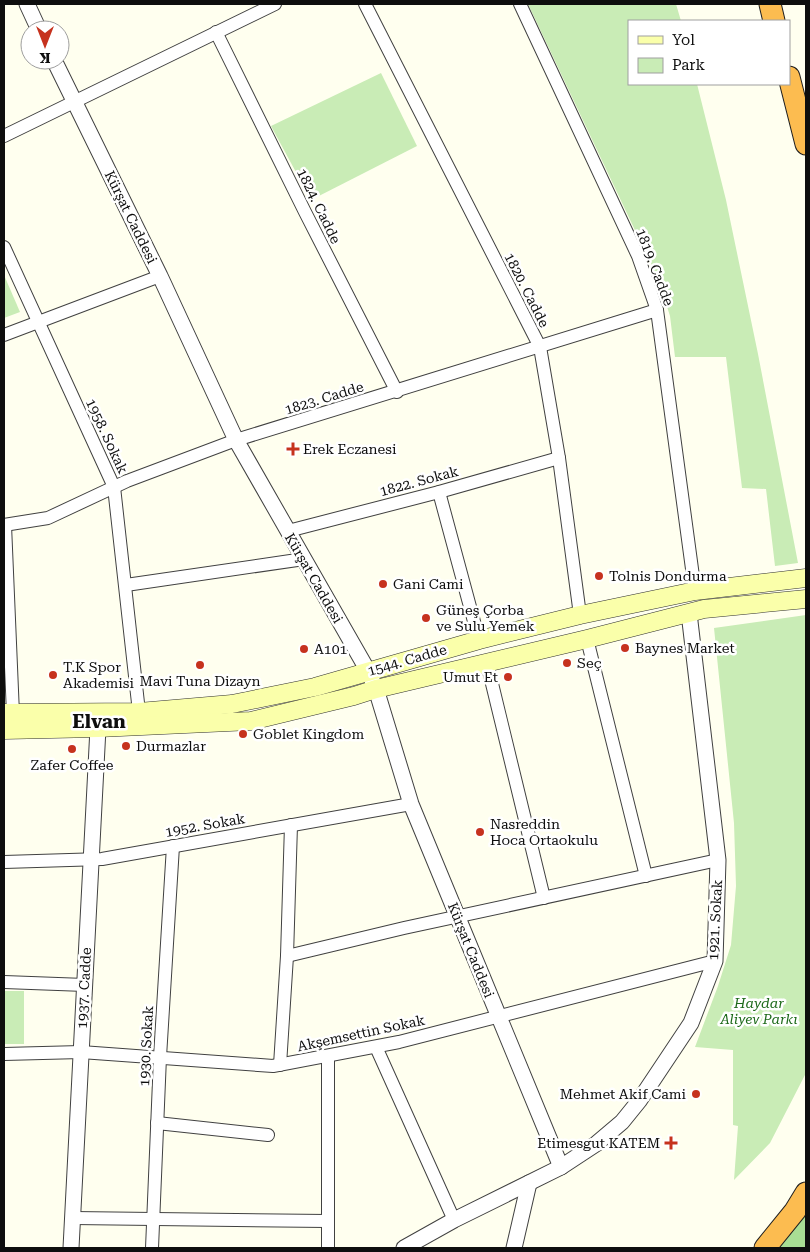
<svg xmlns="http://www.w3.org/2000/svg" width="810" height="1252" font-family="'Roboto Serif',serif">
  <style>
    .green { fill: #c9ecb6 }
    .forest { fill: #a9de94 }
    .lines { fill: none; stroke-linecap: round; stroke-linejoin: round }
    .minor-casing { stroke: #414141; stroke-width: 14 }
    .tertiary-casing { stroke: #414141; stroke-width: 17 }
    .secondary-casing { stroke: #303030; stroke-width: 19 }
    .motorway-casing { stroke: #1f1f1f; stroke-width: 23 }
    .minor { stroke: #fff; stroke-width: 12 }
    .tertiary { stroke: #fff; stroke-width: 15 }
    .secondary { stroke: #faffaa; stroke-width: 18 }
    .motorway { stroke: #fcbc50; stroke-width: 21 }
    .poi-dot { fill: #c6321e; stroke: #fff; stroke-width: 2 }
    .labels { text-anchor: middle; dominant-baseline: central; stroke-width: 5; stroke-linejoin: round; paint-order: stroke }
    .street-label { font-size: 14px; fill: #0e0e0e; stroke: #fff }
    .poi-label { font-size: 14px; fill: #0e0e0e; stroke: #fff; text-anchor: start }
    .park-label { font-size: 14px; font-style: italic; fill: #1d6a1a; stroke: #fff }
    .district-label { font-size: 19px; font-weight: bold; fill: #0e0e0e; stroke: #fff }
  </style>
  <rect width="100%" height="100%" fill="#ffffef"/>
  <g class="green">
    <polygon points="528,4 676,4 681,21 629,21 629,84 697,84 726,200 758,354 798,563 775,566 766,489 742,488 726,357 675,357 670,316 662,291 650,262"/>
    <polygon points="381,73 417,146 311,200 271,126"/>
    <polygon points="4,275 20,312 4,318"/>
    <polygon points="806,615 806,1073 770,1143 734,1180 738,1126 733,1125 733,1050 695,1047 718,986 731,945 736,886 734,823 714,628"/>
    <rect x="4" y="991" width="20" height="53"/>
  </g>
  <polygon class="forest" points="806,1200 806,1248 771,1248"/>
  <g class="lines">
    <defs>
      <g id="minor">
        <polyline points="365,4 540,347 559,458 580,615"/>
        <polyline points="520,4 638,256 657,310 695,591"/>
        <polyline points="216,32 305,212 397,392"/>
        <polyline points="4,136 275,4"/>
        <polyline points="4,247 114,487 139,712"/>
        <polyline points="4,335 160,276"/>
        <polyline points="439,492 479,640"/>
        <polyline points="4,525 48,518 127,481 236,440 657,310"/>
        <polyline points="5,525 13,714"/>
        <polyline points="288,531 439,492 559,458"/>
        <polyline points="126,585 304,559"/>
        <polyline points="587,639 646,876"/>
        <polyline points="487,663 544,898"/>
        <polyline points="4,862 102,859 411,804"/>
        <polyline points="287,956 404,928 718,860"/>
        <polyline points="4,982 85,985"/>
        <polyline points="376,1047 454,1220"/>
        <polyline points="4,1054 81,1052 273,1066 399,1042 715,961"/>
        <polyline points="280,1065 287,956 291,825"/>
        <polyline points="157,1123 268,1135"/>
        <polyline points="73,1218 327,1221"/>
        <polyline points="152,1248 160,1057 173,846"/>
        <polyline points="328,1248 328,1056"/>
      </g>
      <g id="tertiary">
        <polyline points="27,4 39,30"/>
        <polyline points="54,60 160,276 236,440 368,671 376,689 411,804 561,1167"/>
        <polyline points="71,1248 98,728"/>
        <polyline points="404,1248 454,1220 561,1167 596,1144 622,1122 639,1101 691,1023 715,961 718,860 689,613"/>
        <polyline points="514,1248 529,1183"/>
      </g>
      <g id="secondary">
        <polyline points="4,713 139,712 232,704 315,687 479,640 580,615 695,591 806,578"/>
        <polyline points="4,730 98,728 251,721 354,696 376,689 587,639 704,609 806,599"/>
      </g>
      <g id="motorway">
        <polyline points="770,4 774,21"/>
        <polyline points="789,77 806,144"/>
        <polyline points="765,1248 795,1211 806,1193"/>
      </g>
    </defs>
    <use href="#minor" class="minor-casing"/>
    <use href="#tertiary" class="tertiary-casing"/>
    <use href="#secondary" class="secondary-casing"/>
    <use href="#motorway" class="motorway-casing"/>
    <use href="#minor" class="minor"/>
    <use href="#tertiary" class="tertiary"/>
    <use href="#secondary" class="secondary"/>
    <use href="#motorway" class="motorway"/>
  </g>
  <g class="poi-dot">
    <path d="M290.5 441.5h5v5h5v5h-5v5h-5v-5h-5v-5h5z"/>
    <circle cx="599" cy="576" r="5"/>
    <circle cx="383" cy="584" r="5"/>
    <circle cx="426" cy="618" r="5"/>
    <circle cx="625" cy="648" r="5"/>
    <circle cx="304" cy="649" r="5"/>
    <circle cx="567" cy="663" r="5"/>
    <circle cx="200" cy="665" r="5"/>
    <circle cx="53" cy="675" r="5"/>
    <circle cx="508" cy="677" r="5"/>
    <circle cx="243" cy="734" r="5"/>
    <circle cx="126" cy="746" r="5"/>
    <circle cx="72" cy="749" r="5"/>
    <circle cx="480" cy="832" r="5"/>
    <circle cx="696" cy="1094" r="5"/>
    <path d="M668.5 1135.5h5v5h5v5h-5v5h-5v-5h-5v-5h5z"/>
  </g>
  <g class="labels">
    <g class="street-label">
      <text transform="translate(319 206) rotate(64)">1824. Cadde</text>
      <text transform="translate(131 217) rotate(64)">Kürşat Caddesi</text>
      <text transform="translate(655 267) rotate(69)">1819. Cadde</text>
      <text transform="translate(527 290) rotate(63)">1820. Cadde</text>
      <text transform="translate(324 398) rotate(-17)">1823. Cadde</text>
      <text transform="translate(107 436) rotate(65)">1958. Sokak</text>
      <text transform="translate(419 481) rotate(-15)">1822. Sokak</text>
      <text transform="translate(314 578) rotate(60)">Kürşat Caddesi</text>
      <text transform="translate(407 660) rotate(-16)">1544. Cadde</text>
      <text transform="translate(205 825) rotate(-10)">1952. Sokak</text>
      <text transform="translate(715 920) rotate(-87)">1921. Sokak</text>
      <text transform="translate(471 950) rotate(68)">Kürşat Caddesi</text>
      <text transform="translate(84 988) rotate(-87)">1937. Cadde</text>
      <text transform="translate(361 1033) rotate(-12)">Akşemsettin Sokak</text>
      <text transform="translate(146 1046) rotate(-87)">1930. Sokak</text>
    </g>
    <g class="poi-label">
      <text x="303" y="449">Erek Eczanesi</text>
      <text x="609" y="576">Tolnis Dondurma</text>
      <text x="393" y="584">Gani Cami</text>
      <text x="436" y="610">Güneş Çorba<tspan x="436" dy="16">ve Sulu Yemek</tspan></text>
      <text x="635" y="648">Baynes Market</text>
      <text x="314" y="649">A101</text>
      <text x="577" y="663">Seç</text>
      <text x="63" y="667">T.K Spor<tspan x="63" dy="16">Akademisi</tspan></text>
      <text x="498" y="677" text-anchor="end">Umut Et</text>
      <text x="200" y="681" text-anchor="middle">Mavi Tuna Dizayn</text>
      <text x="253" y="734">Goblet Kingdom</text>
      <text x="136" y="746">Durmazlar</text>
      <text x="72" y="765" text-anchor="middle">Zafer Coffee</text>
      <text x="490" y="824">Nasreddin<tspan x="490" dy="16">Hoca Ortaokulu</tspan></text>
      <text x="686" y="1094" text-anchor="end">Mehmet Akif Cami</text>
      <text x="660" y="1143" text-anchor="end">Etimesgut KATEM</text>
    </g>
    <g class="park-label">
      <text x="759" y="1003">Haydar<tspan x="759" dy="16">Aliyev Parkı</tspan></text>
    </g>
    <g class="district-label">
      <text x="99" y="721">Elvan</text>
    </g>
  </g>
  <rect width="810" height="1252" fill="none" stroke="#0e0e0e" stroke-width="10"/>
  <rect x="628" y="20" width="162" height="65" fill="#ffffff" stroke="#9f9f9f"/>
  <rect x="638" y="36" width="25" height="8" fill="#faffaa" stroke="#9f9f9f"/>
  <text x="672" y="45" font-size="15" fill="#0e0e0e">Yol</text>
  <rect x="638" y="58" width="25" height="15" fill="#c9ecb6" stroke="#9f9f9f"/>
  <text x="672" y="70" font-size="15" fill="#0e0e0e">Park</text>
  <g transform="translate(45 45) rotate(180)"><circle r="24" fill="#ffffff" stroke="#9f9f9f"/>
  <path d="M0-4L9 19L0 12L-9 19Z" fill="#c6321e"/>
  <text y="-8" font-size="14" font-weight="bold" text-anchor="middle" fill="#0e0e0e">K</text>
  </g>
</svg>
